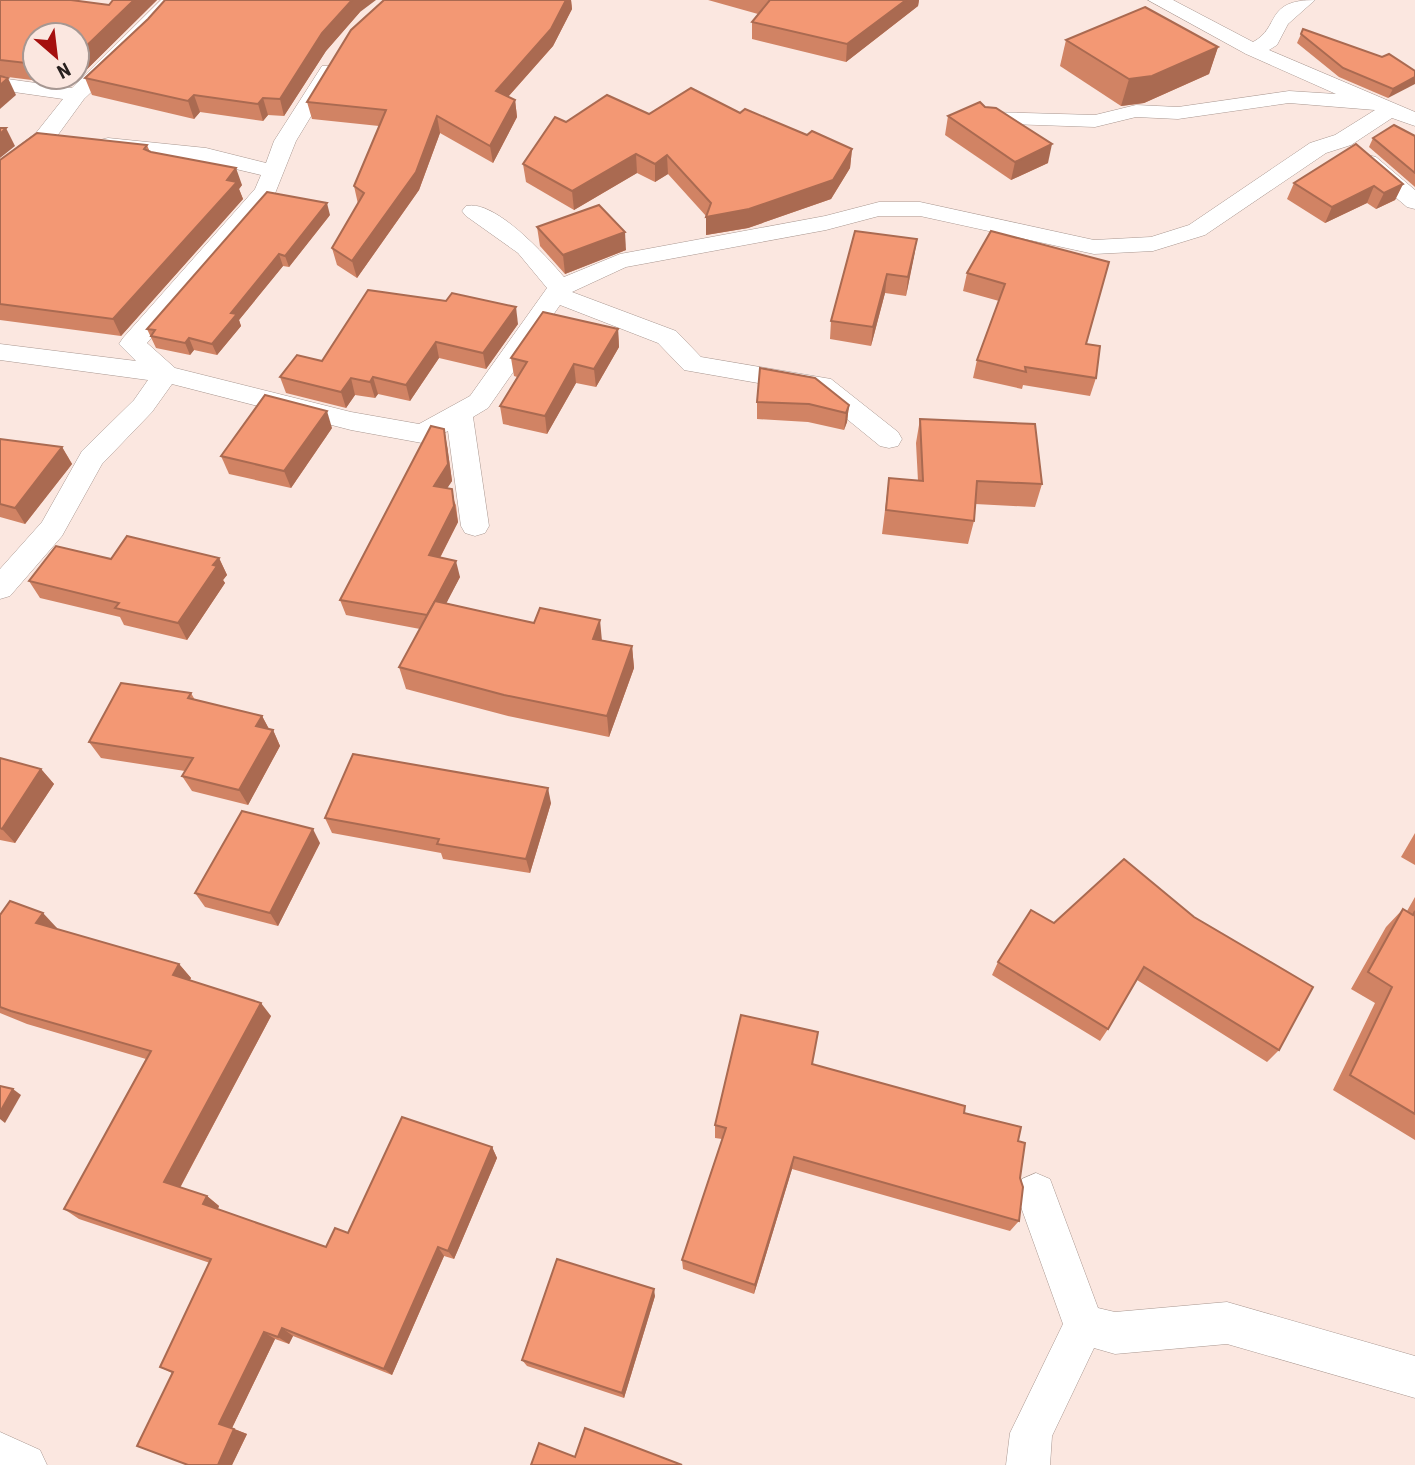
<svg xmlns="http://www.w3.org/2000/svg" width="1415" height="1465" font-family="'Roboto Condensed',sans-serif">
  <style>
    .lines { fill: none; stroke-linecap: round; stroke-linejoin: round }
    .street-casing { stroke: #a99790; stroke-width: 1 }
    .street { fill: #fff; fill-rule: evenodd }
    .wall { fill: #d18364; fill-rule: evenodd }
    .shaded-wall { fill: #aa6a51 }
    .building { fill: #f39874; stroke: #aa6a51; stroke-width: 2 }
  </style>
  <rect width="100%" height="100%" fill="#fbe7e0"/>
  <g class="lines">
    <defs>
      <g id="street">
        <polygon points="161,0 182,0 152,34 84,99 52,143 8,175 0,177 0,160 36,133 63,99 0,90 0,78 72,88"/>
        <path d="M1148,0H1173L1253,42C1281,27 1264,0 1315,0L1288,24L1277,45L1269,50L1415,112V126L1392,118L1351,145L1326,153L1205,235L1153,251L1094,254L920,216H879L826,230L626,267L572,292L676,331L701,357L831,379L898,432L902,439L898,446L889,448L880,446L815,393L684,370L658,343L560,305L488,408L473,417L489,526L485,533L475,536L465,533L461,526L448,431L422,443L351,430L172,384L152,412L102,464L62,536L10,596L0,599V569L42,522L82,451L134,400L148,380L0,360V344L136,361L119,344L123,338L255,189L261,175L206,162L108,152L100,150L97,145L100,140L108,138L206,148L266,163L274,141L322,66H336L339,70L296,141L274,196L147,343L175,368L351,412L419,424L470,396L547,288L518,253L466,216L462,211L466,206C495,199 546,256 564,277L620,254L825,216L879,202H920L1094,240L1151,237L1189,225L1310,143L1335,135L1375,110L1289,103L1178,119L1136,117L1095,127L982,123L979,118L990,112L1095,115L1136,105L1178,107L1289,91L1336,94L1246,54Z"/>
        <polygon points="1368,155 1376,157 1415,190 1415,209 1407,207 1360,167 1357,162 1360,157"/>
        <polygon points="1036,1173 1050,1179 1098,1308 1115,1312 1227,1302 1415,1356 1415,1398 1227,1344 1115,1354 1094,1348 1052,1436 1050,1465 1006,1465 1010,1433 1063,1324 1016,1193 1022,1179"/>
        <polygon points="0,1432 40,1450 47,1465 0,1465"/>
      </g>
    </defs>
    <use href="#street" class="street-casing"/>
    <use href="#street" class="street"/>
  </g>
  <g class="wall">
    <path d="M0,0L109,5L113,0H157L71,85L0,76ZM35,35L77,77H35Z"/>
    <polygon points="384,0 571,0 572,9 553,46 508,97 515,100 517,117 493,163 440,133 419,190 357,278 337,265 332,248 358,204 354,186 379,126 312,119 307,102"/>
    <polygon points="708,0 919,0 918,6 846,62 752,39 752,22 758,14"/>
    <polygon points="360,12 326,51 284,116 268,115 263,121 200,112 194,119 92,95 85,78 148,19"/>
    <polygon points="1301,34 1415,71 1388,98 1339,77 1297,43"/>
    <polygon points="1066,40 1218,47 1209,74 1144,103 1121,106 1060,66"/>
    <polygon points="985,107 1048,163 1011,180 945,135 948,116"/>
    <polygon points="740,113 852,149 850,168 831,199 748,228 706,235 706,216 668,174 655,182 637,173 574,210 526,182 523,164 566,122 649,114"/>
    <polygon points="1415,136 1415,187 1369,147 1373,138"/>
    <polygon points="147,145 150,152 242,185 239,189 243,199 121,336 0,320 0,160"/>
    <polygon points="1294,183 1403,184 1395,200 1376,209 1367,203 1325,223 1287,199"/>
    <polygon points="330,215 289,267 283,266 239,320 241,326 217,355 194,350 190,355 156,348 147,329"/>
    <polygon points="537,227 626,250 565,274 540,246"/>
    <polygon points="991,231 1086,344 1096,378 1090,396 1023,385 1022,389 973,378 977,360 999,301 963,291 967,273"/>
    <polygon points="917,239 906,296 885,293 871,346 830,339 831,321"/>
    <polygon points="518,324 486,369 439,358 410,401 378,394 375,398 355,395 346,408 286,393 280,377 322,361"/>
    <polygon points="618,329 619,347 596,387 576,383 547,434 503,424 500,406 517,377 514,376 511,358"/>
    <polygon points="757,402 849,405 847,422 844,430 808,422 757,419"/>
    <polygon points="920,419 1042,484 1035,507 975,504 974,521 968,544 882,534 889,478 918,481 916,443"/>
    <polygon points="332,428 291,488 229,474 221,456"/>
    <polygon points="0,439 62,447 72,464 25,524 0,517"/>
    <polygon points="447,445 452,481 447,488 456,505 458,522 440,558 460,577 446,603 602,640 632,646 634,668 609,737 508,716 406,689 399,667 420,629 346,615 340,600"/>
    <polygon points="219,558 227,575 223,580 225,583 187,640 124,625 120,617 40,598 29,581 111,559"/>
    <polygon points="191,693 195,700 262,716 269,729 273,730 280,746 248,805 192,791 182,776 185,771 101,758 89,742"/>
    <polygon points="0,758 41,769 54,784 15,843 0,840"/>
    <polygon points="551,803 530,873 443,859 441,853 332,833 325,818"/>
    <polygon points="1415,833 1415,865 1401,857"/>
    <polygon points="320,843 278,926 205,907 195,893"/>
    <polygon points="1124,859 1279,1050 1267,1062 1137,980 1108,1029 1100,1041 992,975 998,962 1054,923"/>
    <polygon points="1415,897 1415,1140 1333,1090 1375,1003 1351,989 1386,927 1403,909 1407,911"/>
    <polygon points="0,915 57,928 56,929 179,964 191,978 190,980 271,1016 180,1188 207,1196 219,1206 218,1209 326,1247 492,1147 497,1158 454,1259 444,1256 392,1375 293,1336 289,1344 275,1339 232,1428 247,1434 232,1465 188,1465 172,1373 160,1367 210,1263 79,1219 64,1209 146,1059 27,1024 0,1013"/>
    <polygon points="812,1064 964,1113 1018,1141 1020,1178 1019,1221 1010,1231 792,1169 754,1294 683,1269 682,1260 722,1139 715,1138 715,1125"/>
    <polygon points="655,1296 624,1398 527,1366 522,1360"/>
  </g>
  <g class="shaded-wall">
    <polygon points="134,0 157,0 71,85 68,77 77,77 77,55"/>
    <polygon points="352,0 376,0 360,12 326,51 284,116 280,99 322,33"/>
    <polygon points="566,0 571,0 572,9 553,46 498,108 496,91"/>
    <polygon points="906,0 919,0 918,6 846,62 847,44"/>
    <polygon points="1218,47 1209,74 1144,103 1121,106 1129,79"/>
    <polygon points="1415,77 1415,84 1388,98 1393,89"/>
    <polygon points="8,78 16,95 0,109 0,85"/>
    <polygon points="194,95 200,112 194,119 188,101"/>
    <polygon points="263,98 268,115 263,121 258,104"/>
    <polygon points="515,100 517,117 493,163 490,146"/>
    <polygon points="437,116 440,133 419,190 357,278 352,261"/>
    <polygon points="6,128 15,146 0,158 0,134"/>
    <polygon points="1052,144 1048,163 1011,180 1015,162"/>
    <polygon points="852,149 850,168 831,199 748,228 706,235 706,217"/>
    <polygon points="636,154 637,173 574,210 572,191"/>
    <polygon points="667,155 668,174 655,182 655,164"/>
    <polygon points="236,168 242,185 239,189 243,199 121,336 113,319"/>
    <polygon points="1403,184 1395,200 1376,209 1384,193"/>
    <polygon points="1374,186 1367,203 1325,223 1332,207"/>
    <polygon points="327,203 330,215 289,267 285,256"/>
    <polygon points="625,232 626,250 565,274 563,255"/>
    <polygon points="917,239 914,257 906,296 908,277"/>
    <polygon points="279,254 283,266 239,320 241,326 217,355 212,344 231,313"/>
    <polygon points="887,274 885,293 871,346 873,327"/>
    <polygon points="516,307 518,324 486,369 483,353"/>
    <polygon points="618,329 619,347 596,387 594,369"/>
    <polygon points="189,338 194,350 190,355 185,343"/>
    <polygon points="436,342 439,358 410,401 406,385"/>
    <polygon points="574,364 576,383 547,434 545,416"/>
    <polygon points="373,377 378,394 375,398 370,382"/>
    <polygon points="351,378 355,395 346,408 341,392"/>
    <polygon points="849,405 847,422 844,430 846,413"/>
    <polygon points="327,411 332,428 291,488 284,471"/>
    <polygon points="444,429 447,445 452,481 438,502 434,486"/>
    <polygon points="62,447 72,464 25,524 15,508"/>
    <polygon points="452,489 458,522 433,571 429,555"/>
    <polygon points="219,558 227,575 223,580 225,583 187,640 178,623 213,565"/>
    <polygon points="456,561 460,577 432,631 428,615"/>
    <polygon points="600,620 602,641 593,639"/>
    <polygon points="632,646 634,668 609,737 607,716"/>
    <polygon points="262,716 270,731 256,726"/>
    <polygon points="273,730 280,746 248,805 239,790"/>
    <polygon points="41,769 54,784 15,843 2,829"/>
    <polygon points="548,788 551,803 530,873 526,859"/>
    <polygon points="313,829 320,843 278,926 270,913"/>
    <polygon points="43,913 57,928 50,938 36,923"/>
    <polygon points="179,964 191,978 185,988 173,975"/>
    <polygon points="261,1003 271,1016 177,1193 164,1182"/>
    <polygon points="13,1089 21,1095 5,1123 0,1119 0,1112"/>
    <polygon points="492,1147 497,1158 454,1259 448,1251"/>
    <polygon points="794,1157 792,1169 754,1294 755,1285"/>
    <polygon points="207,1196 219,1206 215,1214 203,1204"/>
    <polygon points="438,1247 444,1256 392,1375 384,1369"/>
    <polygon points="654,1289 655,1296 624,1398 622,1393"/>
    <polygon points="282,1328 293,1336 289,1344 278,1337"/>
    <polygon points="264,1332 275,1339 232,1428 219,1424"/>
    <polygon points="234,1429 247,1434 232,1465 218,1465"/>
  </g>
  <g class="building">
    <polygon points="0,0 71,0 109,5 113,0 134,0 77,55 77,35 35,35 35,64 0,60"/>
    <polygon points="165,0 352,0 322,33 280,99 263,98 258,104 194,95 188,101 85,78 148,19"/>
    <polygon points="384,0 566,0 551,29 496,91 515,100 490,146 437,116 416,172 352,261 332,248 364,193 354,186 386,110 307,102 351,30"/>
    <polygon points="769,0 906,0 847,44 752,22 770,0"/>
    <polygon points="1145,7 1218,47 1152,76 1129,79 1066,40"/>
    <polygon points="1303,29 1382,57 1389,54 1415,71 1415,77 1393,89 1343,68 1301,34"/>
    <polygon points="0,76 8,78 0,85"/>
    <polygon points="691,88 740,113 745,109 807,135 812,131 852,149 833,180 749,209 706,217 711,203 667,155 655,164 636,154 572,191 523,164 555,117 566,122 607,95 649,114"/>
    <polygon points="980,102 985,107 996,108 1052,144 1015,162 948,116"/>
    <polygon points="1394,125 1415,136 1415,173 1373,138"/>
    <polygon points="0,128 6,128 0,134"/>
    <polygon points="37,133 147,145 144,149 151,152 236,168 227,180 237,182 113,319 0,304 0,160"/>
    <polygon points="1356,144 1403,184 1384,193 1374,186 1332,207 1294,183"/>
    <polygon points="267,192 327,203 285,256 279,254 231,313 237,314 212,344 189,338 185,343 151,336 155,330 147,329"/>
    <polygon points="599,205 625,232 563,255 537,227"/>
    <polygon points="855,231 917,239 908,277 887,274 873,327 831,321"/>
    <polygon points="991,231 1109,262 1086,344 1100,346 1096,378 1025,367 1026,372 977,360 1005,284 967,273"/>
    <polygon points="368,290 446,301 452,293 516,307 483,353 436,342 406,385 373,377 370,382 351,378 341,392 280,377 297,355 322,361"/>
    <polygon points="543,312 618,329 594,369 574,364 545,416 500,406 527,362 511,358"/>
    <polygon points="760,368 815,378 849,405 846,413 809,404 757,402"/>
    <polygon points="265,395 327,411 284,471 221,456"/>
    <polygon points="920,419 1035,424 1042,484 977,481 974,521 886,510 889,478 923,481"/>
    <polygon points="431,426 444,429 448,464 434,486 452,489 454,506 429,555 456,561 435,601 427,615 340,600"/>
    <polygon points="0,439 62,447 15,508 0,504"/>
    <polygon points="127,536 219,558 213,565 217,566 178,623 115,608 119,603 29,581 56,546 111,559"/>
    <polygon points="435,601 534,623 540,608 600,620 593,639 632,646 607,716 504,695 399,667"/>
    <polygon points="121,683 191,693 188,698 262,716 256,726 273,730 239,790 182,776 193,758 89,742"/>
    <polygon points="353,754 548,788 526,859 437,844 439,839 325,818"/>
    <polygon points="0,758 41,769 2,829 0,828"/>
    <polygon points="242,811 313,829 270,913 195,893"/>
    <polygon points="1124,859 1194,917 1313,987 1279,1050 1144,967 1108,1029 998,962 1031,910 1054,923"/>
    <polygon points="10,901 43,913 36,923 179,964 173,975 261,1003 164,1182 207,1196 203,1204 326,1247 335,1228 348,1233 402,1117 492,1147 448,1251 438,1247 384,1369 282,1328 278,1337 264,1332 219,1424 234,1429 218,1465 188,1465 137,1446 173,1372 160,1367 211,1259 64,1209 151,1051 11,1011 0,1007 0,915"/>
    <polygon points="1403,909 1413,915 1415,911 1415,1114 1350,1075 1392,987 1368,972"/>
    <polygon points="741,1015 818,1032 812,1064 965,1106 964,1113 1021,1127 1018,1141 1025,1143 1020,1178 1023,1187 1019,1221 794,1157 755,1285 682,1260 726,1128 715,1125"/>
    <polygon points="0,1086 13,1089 0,1112"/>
    <polygon points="557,1259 654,1289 622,1393 522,1360"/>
    <polygon points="585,1428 682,1465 531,1465 539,1443 575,1457"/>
  </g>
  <g transform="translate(56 56) rotate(152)"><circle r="33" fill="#fbe7e0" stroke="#a69792" stroke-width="2"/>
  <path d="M0-5L12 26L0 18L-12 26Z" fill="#a5100f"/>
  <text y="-10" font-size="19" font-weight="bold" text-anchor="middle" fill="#27201e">N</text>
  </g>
</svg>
